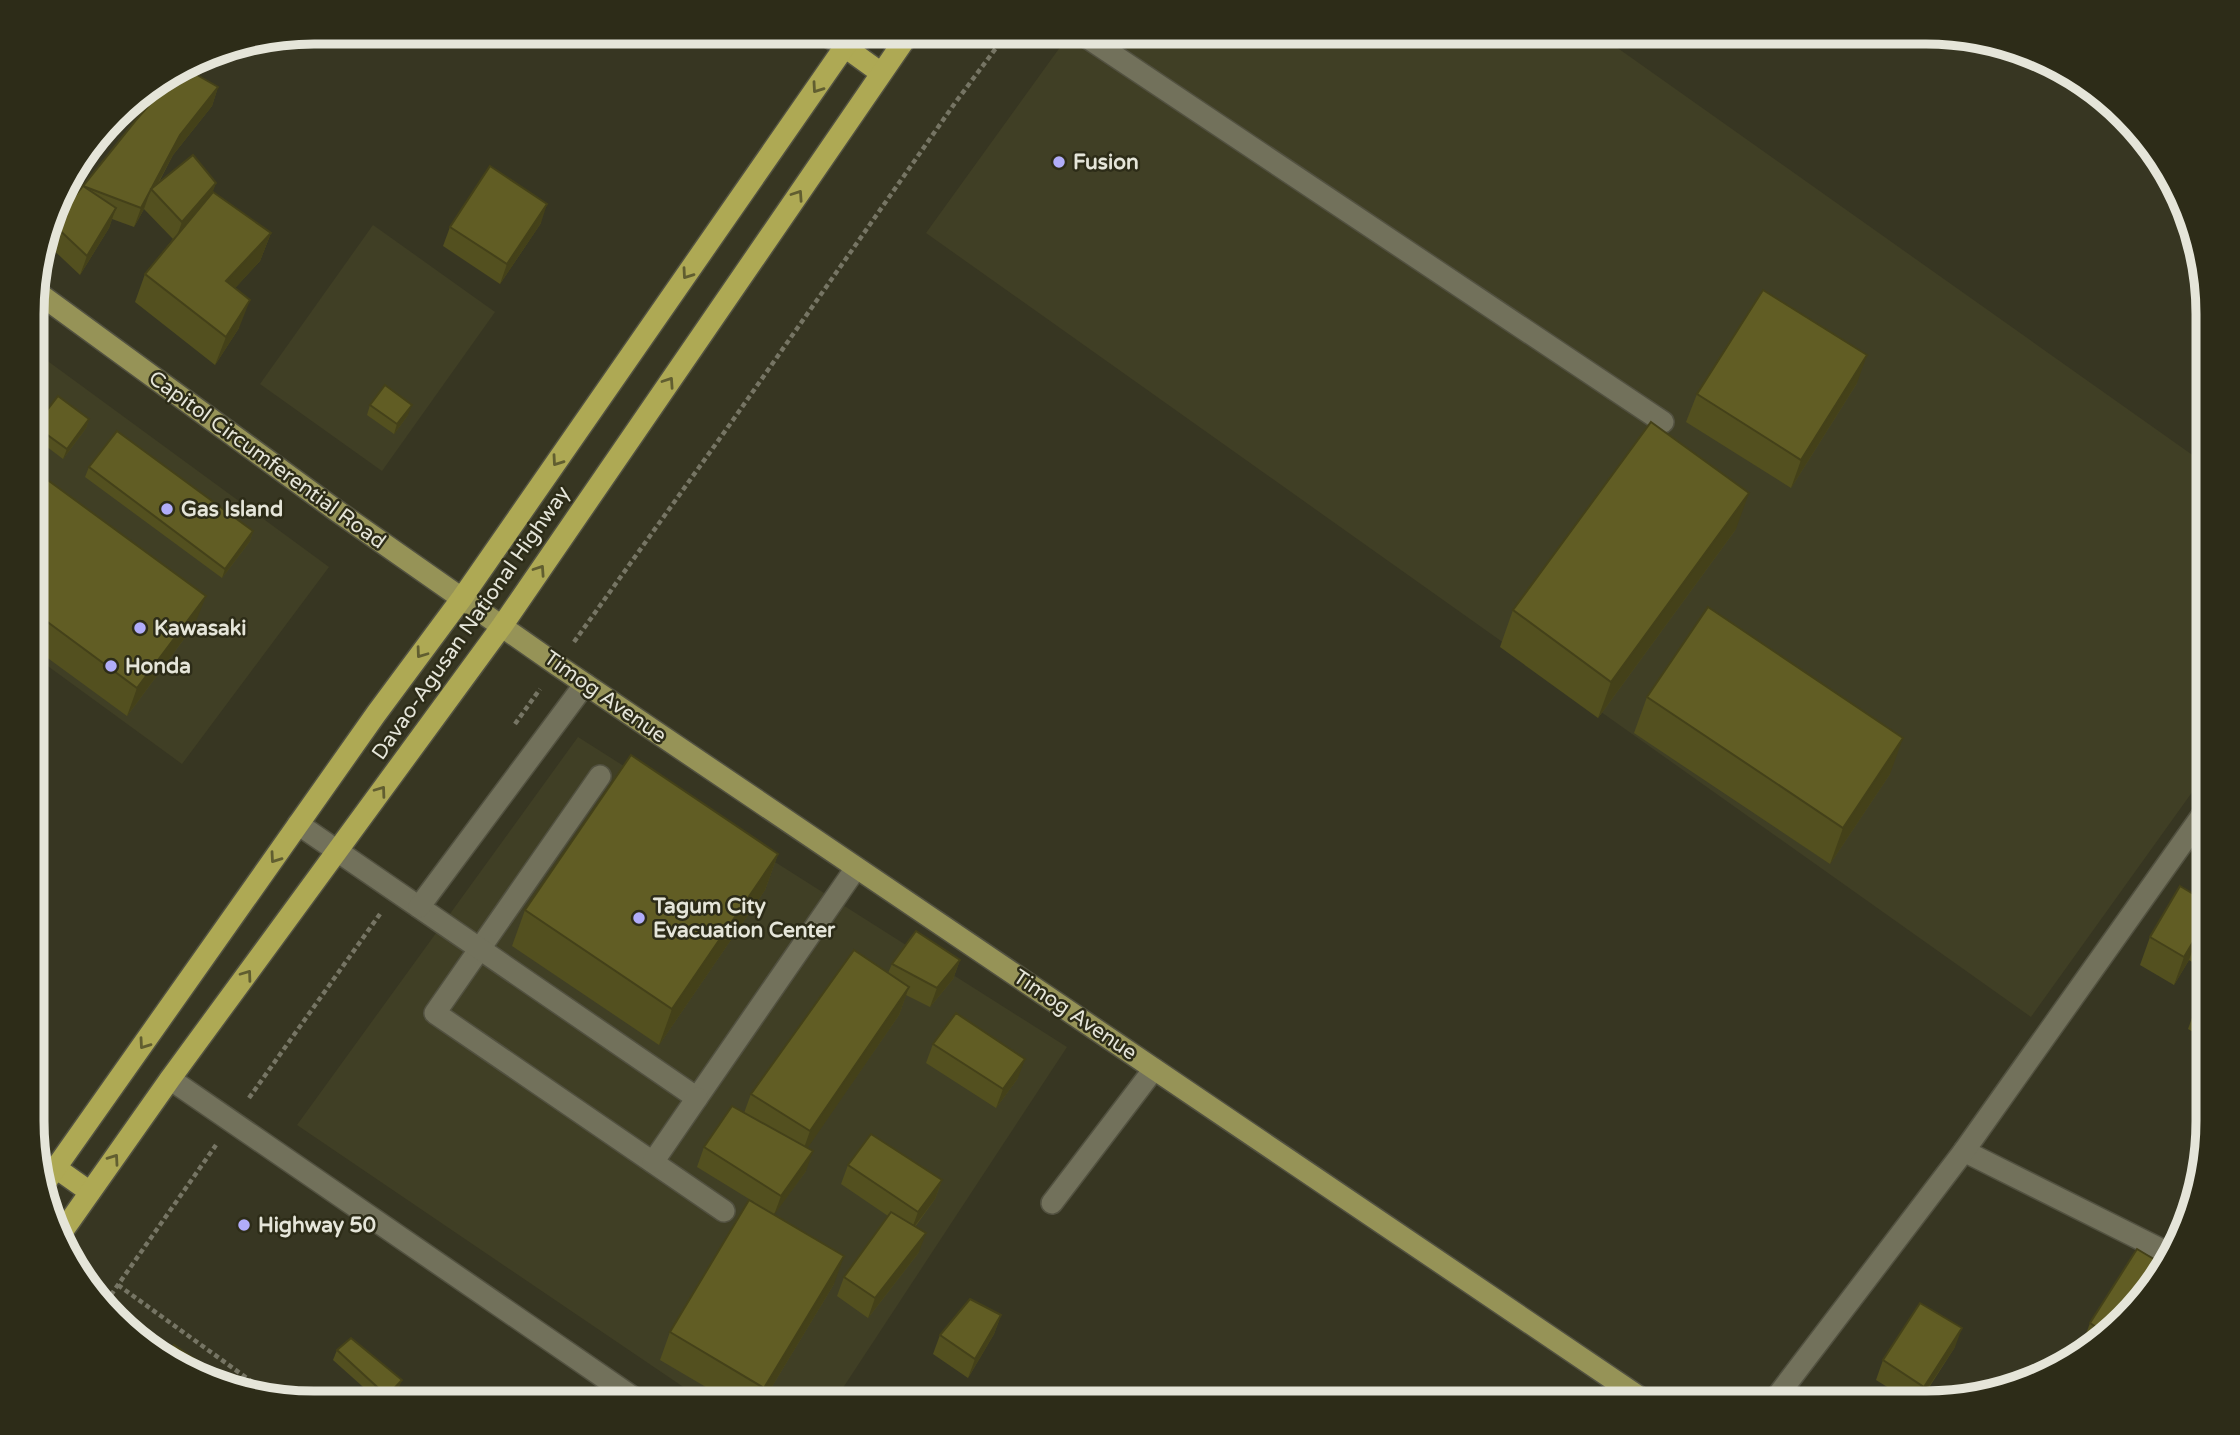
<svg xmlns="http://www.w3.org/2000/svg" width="2240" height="1435" font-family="'Varela Round',sans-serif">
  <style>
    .built { fill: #403f25 }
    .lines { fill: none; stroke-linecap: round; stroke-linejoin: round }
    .minor-casing { stroke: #525140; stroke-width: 24 }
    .major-casing { stroke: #525140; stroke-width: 24 }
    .highway-casing { stroke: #525140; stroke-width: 24 }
    .path { stroke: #767564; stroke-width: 4.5; stroke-dasharray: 5 3.5; stroke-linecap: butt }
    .minor { stroke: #72715b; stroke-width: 21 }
    .major { stroke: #969357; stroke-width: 21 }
    .highway { stroke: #aea954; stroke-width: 21 }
    .wall { fill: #53501f }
    .shaded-wall { fill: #444119 }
    .building { fill: #615d24; stroke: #444119; stroke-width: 2 }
    .oneway { stroke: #615e30 }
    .poi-dot { fill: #b1adfa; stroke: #2d2c18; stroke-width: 2.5 }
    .labels { text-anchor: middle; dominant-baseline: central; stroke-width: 5; stroke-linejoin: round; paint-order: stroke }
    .poi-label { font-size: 21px; font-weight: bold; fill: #e5e5d9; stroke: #2d2c18; text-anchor: start }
    .street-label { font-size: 21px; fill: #e5e5d9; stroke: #2d2c18 }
    .rim { fill: none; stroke: #e5e5d9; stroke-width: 9 }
  </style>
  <rect width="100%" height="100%" fill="#373622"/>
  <g class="built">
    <polygon points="1071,32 1595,32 2208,466 2208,770 2031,1017 926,233"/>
    <polygon points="373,225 495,312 382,471 260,384"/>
    <polygon points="34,351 329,567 182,764 34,656"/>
    <polygon points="578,737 1067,1047 833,1403 707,1403 297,1125"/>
  </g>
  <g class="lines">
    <defs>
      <g id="minor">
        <polyline points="821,32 845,47"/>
        <polyline points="1079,32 1663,422"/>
        <polyline points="600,776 435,1013 724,1211"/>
        <polyline points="298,824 697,1098 856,868"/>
        <polyline points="419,907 585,684"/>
        <polyline points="170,1079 641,1403"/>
        <polyline points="1964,1151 2172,1255"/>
        <polyline points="653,1162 697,1098"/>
        <polyline points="1052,1203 1154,1069"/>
        <polyline points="1772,1403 1964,1151 2208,807"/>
      </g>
      <polyline id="major" points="34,290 337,511 557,665 1648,1403"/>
      <g id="highway">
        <polyline points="845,47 881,73"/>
        <polyline points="56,1168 90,1192"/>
        <polyline points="43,1186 376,714 462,598 855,32"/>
        <polyline points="60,1235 170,1079 502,626 910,32"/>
      </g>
    </defs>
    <use href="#minor" class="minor-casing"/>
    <use href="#major" class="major-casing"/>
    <use href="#highway" class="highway-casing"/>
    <g class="path">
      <polyline points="574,642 733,420 955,103 1008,32"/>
      <polyline points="515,724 540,689"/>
      <polyline points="249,1098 380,914"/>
      <polyline points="118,1285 273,1397"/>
      <polyline points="106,1302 216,1145"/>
    </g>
    <use href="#minor" class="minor"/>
    <use href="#major" class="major"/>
    <use href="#highway" class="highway"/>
  </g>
  <g class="wall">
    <polygon points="543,32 556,32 552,40"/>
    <polygon points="1362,32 1390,32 1383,44"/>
    <polygon points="182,68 218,87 212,106 173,155 158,184 216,183 212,192 271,233 260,261 235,288 239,328 215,365 135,302 145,274 173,239 144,209 134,227 112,219 109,228 80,275 46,243 53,224"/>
    <polygon points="541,223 500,284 443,246 450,227"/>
    <polygon points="1857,383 1791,488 1686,422 1697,394"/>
    <polygon points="370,405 408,415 394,434 367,415"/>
    <polygon points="89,419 86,428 63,459 34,437 34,430 35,426"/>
    <polygon points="89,467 253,531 250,541 222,578 85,477"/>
    <polygon points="34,470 195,624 127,716 34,648"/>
    <polygon points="1736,529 1598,718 1500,647 1513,610"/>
    <polygon points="1647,697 1890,774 1830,864 1634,733"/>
    <polygon points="778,854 765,890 659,1045 512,946 525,910"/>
    <polygon points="2208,903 2208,972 2189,960 2174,985 2140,965 2150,937"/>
    <polygon points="960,960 953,979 930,1007 906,995 899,1015 807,1148 806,1171 774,1214 834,1284 762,1403 733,1403 660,1360 670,1332 754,1202 697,1167 704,1147 744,1113 751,1094 888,973 892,964"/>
    <polygon points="2208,984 2208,1040 2188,1029 2198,1001"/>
    <polygon points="933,1044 1018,1078 996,1108 926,1063"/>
    <polygon points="848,1165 942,1180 935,1199 915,1227 919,1252 868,1318 837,1296 844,1277 888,1216 841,1184"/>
    <polygon points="2162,1264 2155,1283 2152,1287 2089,1346 2083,1342 2090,1323"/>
    <polygon points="1001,1315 994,1334 968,1378 933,1354 940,1335"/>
    <polygon points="1955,1347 1919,1403 1913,1403 1876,1380 1883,1360"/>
    <polygon points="337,1350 398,1390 386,1403 381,1403 333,1360"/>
  </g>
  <g class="shaded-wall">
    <polygon points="1387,32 1390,32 1383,44"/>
    <polygon points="218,87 212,106 173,155 153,192 151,190 180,135"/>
    <polygon points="216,183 209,202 175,241 182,222"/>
    <polygon points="150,192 144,209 134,227 141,208"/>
    <polygon points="547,204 541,223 500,284 507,264"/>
    <polygon points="116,208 109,228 80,275 87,256"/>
    <polygon points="271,233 260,261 216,309 226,281"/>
    <polygon points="250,300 239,328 215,365 226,337"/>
    <polygon points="1867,355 1857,383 1791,488 1801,460"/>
    <polygon points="412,405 408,415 394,434 397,424"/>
    <polygon points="89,419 86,428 63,459 67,449"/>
    <polygon points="1749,493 1736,529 1598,718 1611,682"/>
    <polygon points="253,531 250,541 222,578 225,569"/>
    <polygon points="206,596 195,624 127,716 137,688"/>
    <polygon points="1903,738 1890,774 1830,864 1843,828"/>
    <polygon points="778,854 765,890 659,1045 672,1009"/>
    <polygon points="2199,932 2189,960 2174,985 2184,957"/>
    <polygon points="960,960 953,979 930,1007 937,988"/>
    <polygon points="909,987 899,1015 800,1159 810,1131"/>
    <polygon points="1025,1059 1018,1078 996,1108 1003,1089"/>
    <polygon points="813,1151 806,1171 774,1215 781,1196"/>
    <polygon points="942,1180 935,1199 911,1231 918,1212"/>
    <polygon points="926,1233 919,1252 868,1318 875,1298"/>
    <polygon points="844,1256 834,1284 762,1403 759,1403 764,1388"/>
    <polygon points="2162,1264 2155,1283 2152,1287 2139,1299"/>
    <polygon points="1001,1315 994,1334 968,1378 975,1359"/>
    <polygon points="1962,1328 1955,1347 1918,1403 1924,1387"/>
    <polygon points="402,1380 398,1390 386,1403 384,1403 387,1396"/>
  </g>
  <g class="building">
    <polygon points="183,67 218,87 180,135 141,208 83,186 136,120"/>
    <polygon points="193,155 216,183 182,222 151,189"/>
    <polygon points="490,166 547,204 507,264 450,227"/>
    <polygon points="83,186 116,208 87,256 53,224"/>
    <polygon points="213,192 271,233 226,281 250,300 226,337 145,274"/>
    <polygon points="1763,290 1867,355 1801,460 1697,394"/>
    <polygon points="385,385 412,405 397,424 370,405"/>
    <polygon points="58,396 89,419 67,449 35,426"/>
    <polygon points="1651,422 1749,493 1611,682 1513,610"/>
    <polygon points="117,431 253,531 225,569 89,467"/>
    <polygon points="34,470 206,596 137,688 34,612"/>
    <polygon points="1708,607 1903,738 1843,828 1647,697"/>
    <polygon points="631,755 778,854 672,1009 525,910"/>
    <polygon points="2180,886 2208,903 2208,938 2199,932 2184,957 2150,937"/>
    <polygon points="916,931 960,960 937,988 892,964"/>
    <polygon points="854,950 909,987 810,1131 751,1094"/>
    <polygon points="2208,984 2208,1006 2198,1001"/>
    <polygon points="956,1013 1025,1059 1003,1089 933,1044"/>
    <polygon points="732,1106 813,1151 781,1196 704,1147"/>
    <polygon points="871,1134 942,1180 918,1212 848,1165"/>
    <polygon points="749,1200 844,1256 764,1388 670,1332"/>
    <polygon points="891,1212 926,1233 875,1298 844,1277"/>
    <polygon points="2137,1249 2162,1264 2139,1299 2104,1332 2090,1323"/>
    <polygon points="970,1299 1001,1315 975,1359 940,1335"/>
    <polygon points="1920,1303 1962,1328 1924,1387 1883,1360"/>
    <polygon points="351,1338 402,1380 387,1396 337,1350"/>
    <polygon points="174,1345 227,1381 222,1388 164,1359"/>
    <polygon points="1447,1393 1458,1403 1435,1403"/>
  </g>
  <defs><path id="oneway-chevron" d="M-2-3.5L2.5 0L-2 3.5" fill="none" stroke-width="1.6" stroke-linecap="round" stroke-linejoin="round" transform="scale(1.75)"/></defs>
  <g class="oneway">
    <use href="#oneway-chevron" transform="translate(817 88) rotate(125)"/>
    <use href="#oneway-chevron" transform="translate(798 195) rotate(-56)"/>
    <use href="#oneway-chevron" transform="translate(687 274) rotate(125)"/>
    <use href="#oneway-chevron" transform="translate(669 382) rotate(-56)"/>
    <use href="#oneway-chevron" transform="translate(557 461) rotate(125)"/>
    <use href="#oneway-chevron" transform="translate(540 570) rotate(-56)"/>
    <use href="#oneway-chevron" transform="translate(421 653) rotate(126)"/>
    <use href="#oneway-chevron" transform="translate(381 791) rotate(-54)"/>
    <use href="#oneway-chevron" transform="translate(275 858) rotate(125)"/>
    <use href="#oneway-chevron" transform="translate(247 975) rotate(-54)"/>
    <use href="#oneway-chevron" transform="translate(144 1044) rotate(125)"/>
    <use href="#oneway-chevron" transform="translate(114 1159) rotate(-55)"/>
  </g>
  <g class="poi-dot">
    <circle cx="1059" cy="162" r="7"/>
    <circle cx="167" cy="509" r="7"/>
    <circle cx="140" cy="628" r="7"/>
    <circle cx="111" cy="666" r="7"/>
    <circle cx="639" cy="918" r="7"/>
    <circle cx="244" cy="1225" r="7"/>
  </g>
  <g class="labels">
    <g class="poi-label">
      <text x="1073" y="162">Fusion</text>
      <text x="181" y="509">Gas Island</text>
      <text x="154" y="628">Kawasaki</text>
      <text x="125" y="666">Honda</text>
      <text x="653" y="906">Tagum City<tspan x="653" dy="24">Evacuation Center</tspan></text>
      <text x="258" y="1225">Highway 50</text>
    </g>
    <g class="street-label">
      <text transform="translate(267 460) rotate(36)">Capitol Circumferential Road</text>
      <text transform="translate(471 623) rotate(-55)">Davao-Agusan National Highway</text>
      <text transform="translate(605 697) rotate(35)">Timog Avenue</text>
      <text transform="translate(1075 1015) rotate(34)">Timog Avenue</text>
    </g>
  </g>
  <path d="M0 0H2240V1435H0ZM314 44H1926A270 270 0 0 1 2196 314V1121A270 270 0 0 1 1926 1391H314A270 270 0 0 1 44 1121V314A270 270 0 0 1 314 44Z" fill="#2d2c18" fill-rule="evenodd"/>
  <path class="rim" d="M314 44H1926A270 270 0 0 1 2196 314V1121A270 270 0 0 1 1926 1391H314A270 270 0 0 1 44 1121V314A270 270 0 0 1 314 44Z"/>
</svg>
